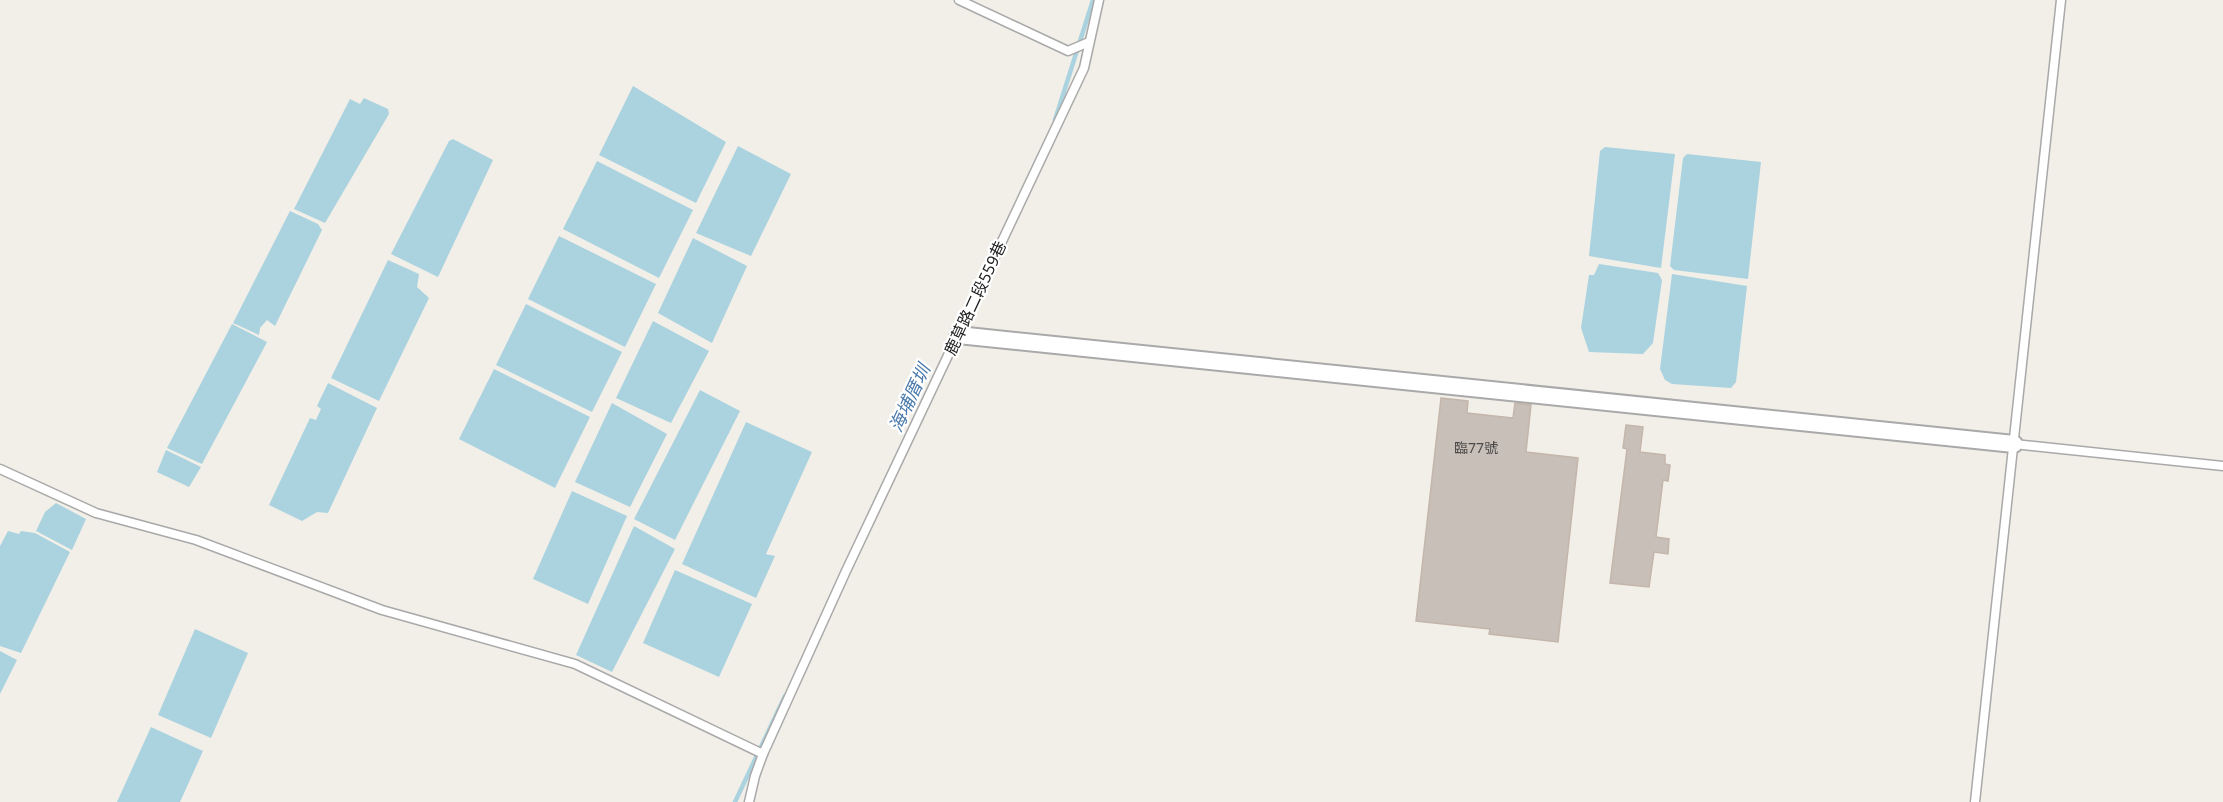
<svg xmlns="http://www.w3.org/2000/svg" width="2223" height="802" font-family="'Noto Sans','Noto Sans TC',sans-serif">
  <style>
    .water { fill: #aad3df }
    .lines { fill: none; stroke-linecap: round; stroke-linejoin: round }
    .stream { stroke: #aad3df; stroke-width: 4.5 }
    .building { fill: #c7bfb8; stroke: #c4b6ab; stroke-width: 1.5 }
    .service-casing { stroke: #a9a9a9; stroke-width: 11 }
    .minor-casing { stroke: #a9a9a9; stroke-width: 20 }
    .service { stroke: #fff; stroke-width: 8 }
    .minor { stroke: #fff; stroke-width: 16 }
    .labels { text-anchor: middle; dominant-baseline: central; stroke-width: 4.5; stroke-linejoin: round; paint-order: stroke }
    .number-label { font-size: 14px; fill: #4b4948 }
    .street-label { font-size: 16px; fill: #222; stroke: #fff }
    .water-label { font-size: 18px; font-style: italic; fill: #4a7aab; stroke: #fff }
  </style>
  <rect width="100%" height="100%" fill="#f2efe9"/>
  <g class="water">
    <polygon points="633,86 726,142 696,203 599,155"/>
    <polygon points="364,98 388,109 389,114 325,223 294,209 350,99 360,104"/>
    <polygon points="453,139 493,160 438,277 391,254 449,141"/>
    <polygon points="738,146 791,174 751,256 696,233"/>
    <polygon points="1605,147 1675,154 1661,268 1589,256 1600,151"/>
    <polygon points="1687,154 1761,162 1748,279 1674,270 1670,266 1683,158"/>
    <polygon points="597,161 693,210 659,278 563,229"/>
    <polygon points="290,211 318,224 322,230 275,326 267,320 260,328 259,335 233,323"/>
    <polygon points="559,236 656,284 625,347 528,299"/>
    <polygon points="693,238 747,266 712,343 658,313"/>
    <polygon points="388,260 419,274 417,287 429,298 379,401 331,378"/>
    <polygon points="1599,264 1658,273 1662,280 1653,343 1643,354 1589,352 1581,328 1589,275 1594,275"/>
    <polygon points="1672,274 1747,286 1736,382 1731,388 1672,384 1665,380 1660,369"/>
    <polygon points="526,304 622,352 592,412 496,365"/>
    <polygon points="653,321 709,351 671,423 616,398"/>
    <polygon points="232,324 267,342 202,464 167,448"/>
    <polygon points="494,369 590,417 555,488 459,439"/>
    <polygon points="328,383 377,408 328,513 317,512 302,521 269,505 310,418 316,420 321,409 317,406"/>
    <polygon points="700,390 740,411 675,540 634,519"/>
    <polygon points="612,403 667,434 630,507 575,482"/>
    <polygon points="746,422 812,452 766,554 775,556 756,598 682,564"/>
    <polygon points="166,450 201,467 189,487 157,472"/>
    <polygon points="572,491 627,516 588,604 533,579"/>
    <polygon points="56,503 86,519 72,550 36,531 45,512"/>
    <polygon points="634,526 675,549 612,672 576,655"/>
    <polygon points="8,531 19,534 21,531 35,533 70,552 21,653 0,646 0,546"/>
    <polygon points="675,570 752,604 719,677 643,643"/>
    <polygon points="195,629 248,653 211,738 158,715"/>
    <polygon points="0,651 17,660 0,694"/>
    <polygon points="151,727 203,751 180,802 117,802"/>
  </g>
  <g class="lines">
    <g class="stream">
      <polyline points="1055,120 1093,0"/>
      <polyline points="735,802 785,696"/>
    </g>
  </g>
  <g class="building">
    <polygon points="1441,398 1468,401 1467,413 1513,418 1515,403 1531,405 1526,452 1578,458 1558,642 1489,634 1490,629 1416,621"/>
    <polygon points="1626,425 1643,427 1640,452 1665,455 1665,464 1670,465 1668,481 1663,480 1656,537 1669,539 1668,554 1654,552 1649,587 1610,583 1627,449 1623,448"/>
  </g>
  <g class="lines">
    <defs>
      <g id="service">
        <polyline points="959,0 1068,51 1089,42"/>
        <polyline points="2014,444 2223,466"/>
        <polyline points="0,469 96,513 196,540 382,610 575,664 763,754"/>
        <polyline points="749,802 755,776 763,754 846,571 1084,68 1099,0"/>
        <polyline points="1975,802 2061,0"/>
      </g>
      <polyline id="minor" points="958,335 2014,444"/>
    </defs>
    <use href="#service" class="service-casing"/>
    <use href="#minor" class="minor-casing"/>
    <use href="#service" class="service"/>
    <use href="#minor" class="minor"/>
  </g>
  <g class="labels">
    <g class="number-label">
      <text x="1476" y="447">臨77號</text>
    </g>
    <g class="street-label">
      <text transform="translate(975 298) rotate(-65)">鹿草路二段559巷</text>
    </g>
    <g class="water-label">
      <text transform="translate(909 398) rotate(-65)">海埔厝圳</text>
    </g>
  </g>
</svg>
